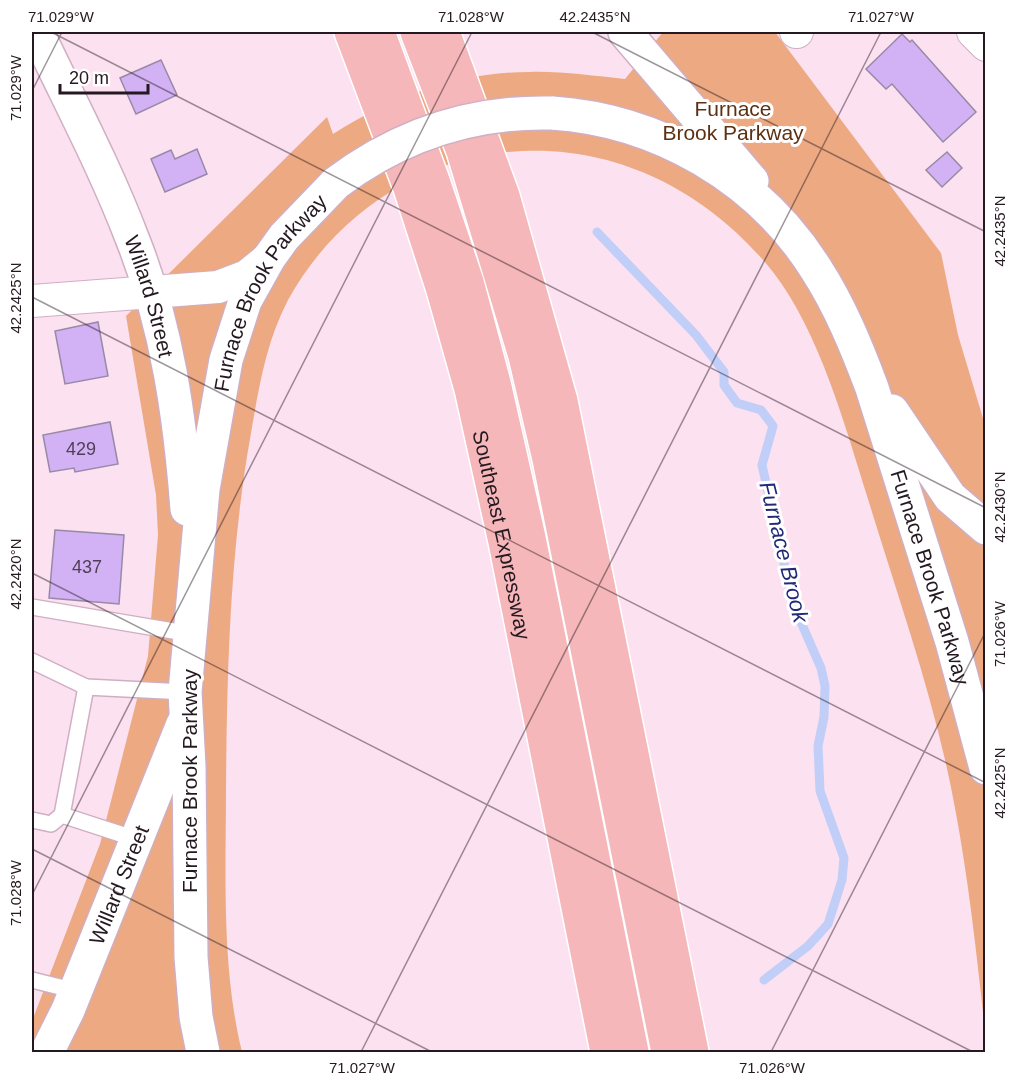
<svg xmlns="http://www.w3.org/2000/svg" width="1017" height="1084" font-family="Arial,sans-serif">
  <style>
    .green { fill: #eda981 }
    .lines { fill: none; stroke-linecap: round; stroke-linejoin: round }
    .stream { stroke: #c1cef7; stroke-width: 9 }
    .building { fill: #d2b1f4; stroke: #988aa7; stroke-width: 1.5 }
    .service-casing { stroke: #d0afc3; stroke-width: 18 }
    .minor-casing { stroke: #d0afc3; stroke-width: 34 }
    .secondary-casing { stroke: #d0afc3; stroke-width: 36 }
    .motorway-casing { stroke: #fff; stroke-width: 36 }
    .service { stroke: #fff; stroke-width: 15 }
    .minor { stroke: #fff; stroke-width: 32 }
    .secondary { stroke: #fff; stroke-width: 33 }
    .motorway { stroke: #f5b7b9; stroke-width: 33 }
    .secondary-bridge-casing { stroke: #d0afc3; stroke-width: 36; stroke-linecap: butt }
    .secondary-bridge { stroke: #fff; stroke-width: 33 }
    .ticks { fill: none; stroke: #251921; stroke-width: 1.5; stroke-opacity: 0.45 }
    .labels { text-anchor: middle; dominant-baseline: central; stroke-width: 6; stroke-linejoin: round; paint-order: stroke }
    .number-label { font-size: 18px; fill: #503f56 }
    .park-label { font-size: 21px; fill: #5d3012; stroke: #fff }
    .street-label { font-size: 21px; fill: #251921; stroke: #fff }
    .water-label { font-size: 22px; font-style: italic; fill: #202a77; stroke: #fff }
    .neatline { fill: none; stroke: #251921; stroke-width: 2 }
    .ticks-label { font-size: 15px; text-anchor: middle; fill: #251921 }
  </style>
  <rect width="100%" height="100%" fill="#fce1f1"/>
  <path class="green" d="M663,32H775L941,253L958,335L985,425V1031C977,957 969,882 955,808C936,703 899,601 868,499C845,426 820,333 773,272C712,195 621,146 522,151C424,155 335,214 288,300C266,342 259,387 251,433C230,550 227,667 226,786C226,873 221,967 242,1052H32V1021L100,844L148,656L158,535L156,495L126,316L327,117L333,134C392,97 458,72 529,72C561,71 593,76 625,79Z"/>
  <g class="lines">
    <polyline class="stream" points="597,232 696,335 724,372 724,385 737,403 761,410 773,426 762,465 793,604 821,668 825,686 824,717 818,746 820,791 844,858 842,880 828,924 808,946 764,980"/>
  </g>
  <g class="building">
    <polygon points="902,34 910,42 912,40 976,112 943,142 892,84 886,89 866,69"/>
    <polygon points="161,60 177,95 136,114 120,78"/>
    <polygon points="197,149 207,174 165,192 151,159 171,150 175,159"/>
    <polygon points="947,152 962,168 942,187 926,170"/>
    <polygon points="98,322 108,376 65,384 55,331"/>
    <polygon points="110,422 118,464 75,472 74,468 50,472 43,435"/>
    <polygon points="55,530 124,535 119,604 49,598"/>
  </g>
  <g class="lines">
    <defs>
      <g id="service">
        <polyline points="32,607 191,634"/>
        <polyline points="32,661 86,687"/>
        <polyline points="32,820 51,824 62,815"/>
        <polyline points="136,839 62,815 86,687 185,692"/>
        <polyline points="32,980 76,991"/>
      </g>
      <g id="minor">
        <polyline points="796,32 797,32"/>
        <polyline points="973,32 986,45"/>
        <polyline points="32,301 218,287 247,276 269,258"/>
      </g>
      <g id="secondary">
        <path id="s1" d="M37,32C69,100 105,167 132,238C167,325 180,417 187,509"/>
        <polyline points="625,32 752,181"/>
        <path id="s2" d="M552,113C658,120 759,178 816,269C840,306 857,348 872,388L952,642L986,768"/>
        <polyline points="892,411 950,497 986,528"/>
        <path id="s3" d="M47,1052L68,1010L183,724"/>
        <path id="s4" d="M203,1052L196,1017L191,957L189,766L185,692L203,489L226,360L245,301L269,258L284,237L336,183"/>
      </g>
      <g id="motorway">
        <path id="s5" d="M351,32L410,188L443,290L471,389L505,542L607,1052"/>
        <polyline points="378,32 433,181 467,282 494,383 529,538 632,1052"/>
        <polyline points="417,32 463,151 525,356 549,459 668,1052"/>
        <polyline points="443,32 503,196 561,401 692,1052"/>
      </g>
    </defs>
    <use href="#service" class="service-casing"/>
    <use href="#minor" class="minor-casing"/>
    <use href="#secondary" class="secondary-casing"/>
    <use href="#motorway" class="motorway-casing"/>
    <use href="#service" class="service"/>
    <use href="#minor" class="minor"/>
    <use href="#secondary" class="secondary"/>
    <use href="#motorway" class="motorway"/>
    <defs>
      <path id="secondary-bridge" d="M336,183C400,135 472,111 552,113"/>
    </defs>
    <use href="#secondary-bridge" class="secondary-bridge-casing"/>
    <use href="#secondary-bridge" class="secondary-bridge"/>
  </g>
  <path class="ticks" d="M51,32L986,508M592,32L986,232M32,91L62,32M32,297L986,783M32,573L973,1052M32,849L432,1052M32,895L472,32M361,1052L881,32M771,1052L986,631"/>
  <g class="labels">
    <g class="number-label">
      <text x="81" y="449">429</text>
      <text x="87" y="567">437</text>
    </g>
    <g class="park-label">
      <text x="733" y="108">Furnace<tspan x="733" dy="24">Brook Parkway</tspan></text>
    </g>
    <g class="street-label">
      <text stroke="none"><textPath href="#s4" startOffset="776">Furnace Brook Parkway</textPath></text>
      <text stroke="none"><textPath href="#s1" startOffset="288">Willard Street</textPath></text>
      <text stroke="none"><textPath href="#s5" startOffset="526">Southeast Expressway</textPath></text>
      <text stroke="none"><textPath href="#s2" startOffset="648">Furnace Brook Parkway</textPath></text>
      <text transform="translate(189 781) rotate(-90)">Furnace Brook Parkway</text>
      <text stroke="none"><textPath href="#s3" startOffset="182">Willard Street</textPath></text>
    </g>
    <g class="water-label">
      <text transform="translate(784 552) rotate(76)">Furnace Brook</text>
    </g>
  </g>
  <rect width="1017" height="1084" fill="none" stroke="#ffffff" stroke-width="66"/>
  <path d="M60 84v9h88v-9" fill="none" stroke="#251921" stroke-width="3"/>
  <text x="69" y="84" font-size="18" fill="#251921" stroke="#ffffff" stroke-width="4.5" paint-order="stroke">20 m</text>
  <rect x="33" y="33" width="951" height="1018" class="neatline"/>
  <g class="ticks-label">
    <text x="61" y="22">71.029°W</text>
    <text x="471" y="22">71.028°W</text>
    <text x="595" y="22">42.2435°N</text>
    <text x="881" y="22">71.027°W</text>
    <text transform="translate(16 88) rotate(-90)" y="5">71.029°W</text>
    <text transform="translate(1000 231) rotate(-90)" y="5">42.2435°N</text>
    <text transform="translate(16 298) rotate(-90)" y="5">42.2425°N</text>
    <text transform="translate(1000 507) rotate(-90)" y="5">42.2430°N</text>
    <text transform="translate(16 574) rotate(-90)" y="5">42.2420°N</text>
    <text transform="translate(1000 634) rotate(-90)" y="5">71.026°W</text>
    <text transform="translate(1000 783) rotate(-90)" y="5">42.2425°N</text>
    <text transform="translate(16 893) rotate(-90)" y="5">71.028°W</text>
    <text x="362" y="1073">71.027°W</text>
    <text x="772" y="1073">71.026°W</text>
  </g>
</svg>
